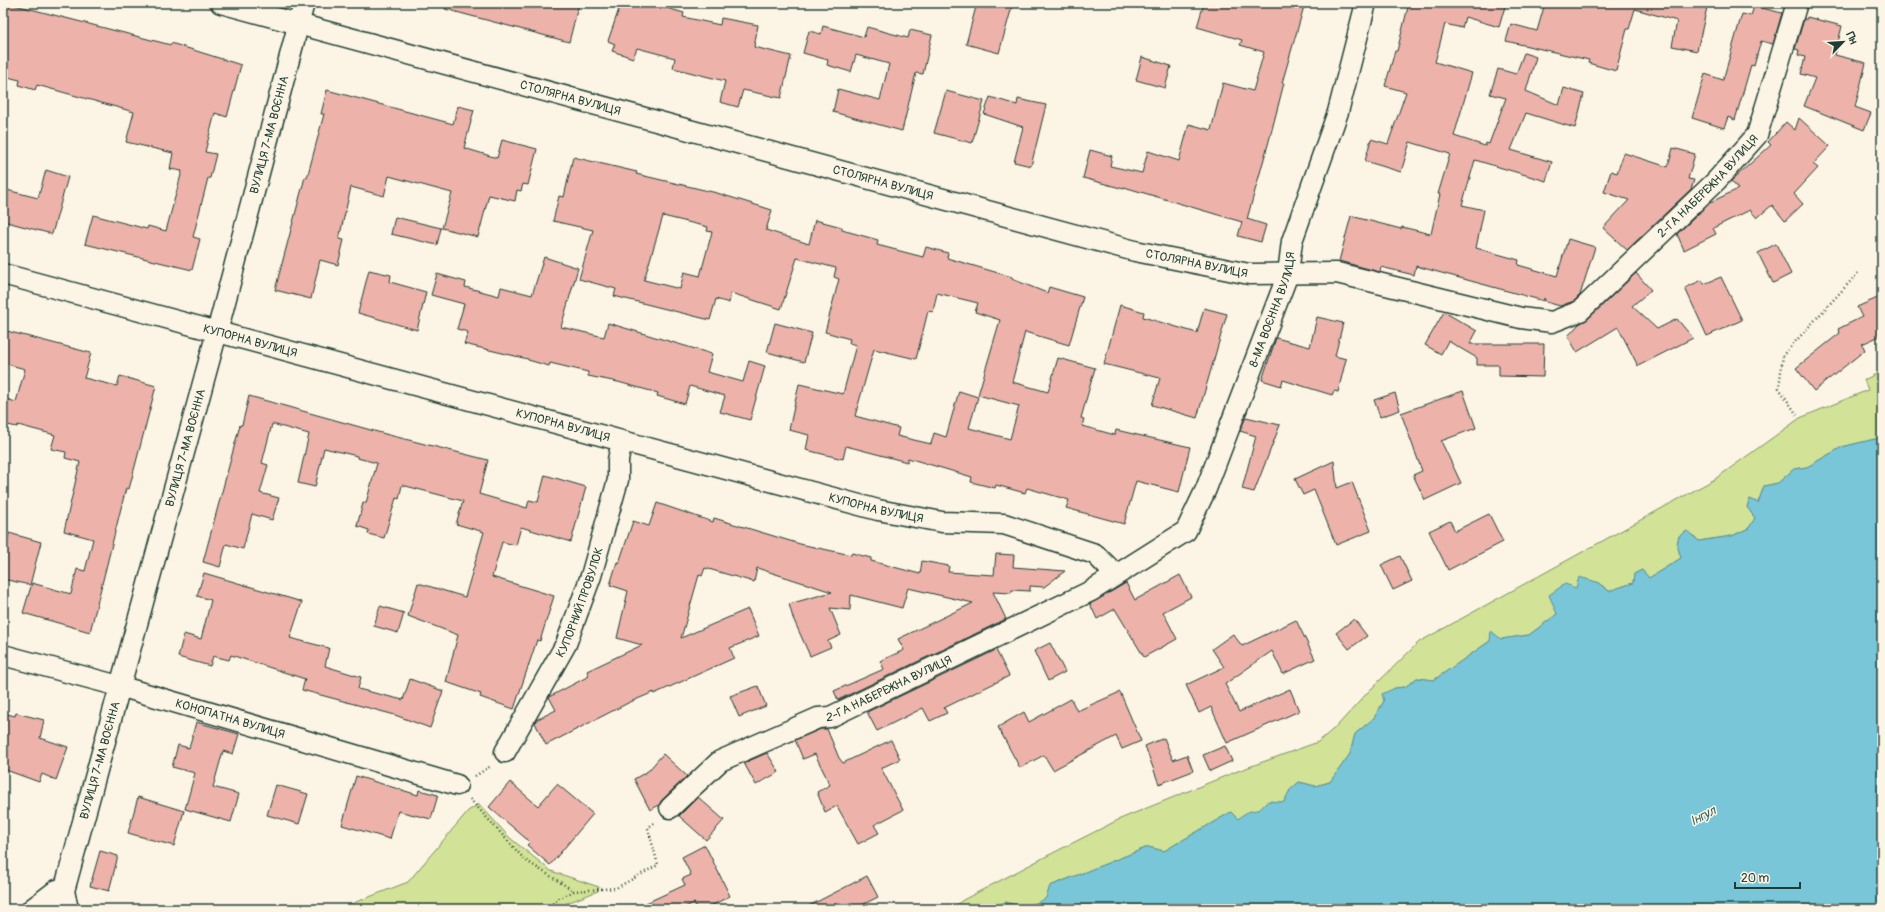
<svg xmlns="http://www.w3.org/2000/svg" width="1885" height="912" font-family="Pangolin,sans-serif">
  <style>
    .green { fill: #d2e296; stroke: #789065 }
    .water { fill: #7ac6d9; stroke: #568f97 }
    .building { fill: #edb3aa; stroke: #1f3d34; fill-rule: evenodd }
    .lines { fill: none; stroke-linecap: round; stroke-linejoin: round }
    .minor-casing { stroke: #1f3d34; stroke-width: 23 }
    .path { stroke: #1f3d34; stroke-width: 2.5; stroke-dasharray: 1 3; stroke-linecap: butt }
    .minor { stroke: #fcf5e5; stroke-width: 20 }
    .labels { text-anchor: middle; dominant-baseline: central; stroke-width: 3; stroke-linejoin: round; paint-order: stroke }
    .street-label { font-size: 12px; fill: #1f3d34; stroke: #fcf5e5 }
    .water-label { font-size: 13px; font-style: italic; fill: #365f5d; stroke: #fcf5e5 }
  </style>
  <rect width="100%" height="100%" fill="#fcf5e5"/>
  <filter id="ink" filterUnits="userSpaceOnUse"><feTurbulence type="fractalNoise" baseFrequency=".025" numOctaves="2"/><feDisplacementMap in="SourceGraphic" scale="8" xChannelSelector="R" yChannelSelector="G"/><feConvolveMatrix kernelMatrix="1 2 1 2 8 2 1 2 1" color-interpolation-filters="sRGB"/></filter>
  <g filter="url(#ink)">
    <g class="green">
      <path d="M1882,371V435L1879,438L1842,447L1807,467L1794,469L1778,483L1764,486L1758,503L1750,499L1747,507L1755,518L1749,528L1732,536L1699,541L1694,536H1679L1677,544L1681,558L1649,578L1642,570L1634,574L1633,583L1609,591L1597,582L1576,588L1557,614L1529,635L1490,641L1434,680L1417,678L1405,687L1395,688L1384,701L1374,718L1355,734L1350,754L1330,782L1315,786L1299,782L1290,790L1284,802H1268L1259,810L1238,819L1231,812L1164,851L1148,847L1050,886L1046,899C1034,906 1019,908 1006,902L988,909H950L963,900L1043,858L1120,819L1235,772L1318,742L1337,726L1369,691L1419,642L1715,479L1800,418L1868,390L1864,380Z"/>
      <polygon points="479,804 510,838 551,871 599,887 598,891 552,909 338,909 408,882 468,811"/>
    </g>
    <path class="water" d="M1882,435V909H988L1006,902C1019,908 1034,906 1046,898L1050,886L1148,847L1164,851L1231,812L1238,819C1244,813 1250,810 1259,810L1268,801L1284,802L1290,790L1299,782L1315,786L1330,782L1350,754L1355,734L1374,718L1384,701L1382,694L1395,688L1405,687L1417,678L1434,680L1490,641L1491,631L1501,639L1529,635L1557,614L1549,595L1565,584L1576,588L1579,577L1597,582L1609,591L1633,583L1634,574L1642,570L1649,578L1681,558L1677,544L1679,536L1687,531L1699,541L1732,536L1749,528L1755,518L1747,507L1750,499L1758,503L1764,486L1778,483L1794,469L1807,467L1842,447L1879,438Z"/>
    <g class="building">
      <polygon points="7,3 171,45 171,43 241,65 227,117 215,113 205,152 216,154 210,178 208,178 193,237 200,239 192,270 85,244 93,215 147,229 148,226 166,231 182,171 170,169 173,153 126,142 134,112 37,85 35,90 19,85 20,80 3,76 3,19"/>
      <polygon points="446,3 579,3 569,42 445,9"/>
      <polygon points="621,3 650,3 684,13 683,17 720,25 721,18 758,25 754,47 791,56 781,98 743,90 738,107 720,102 725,81 673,68 675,58 637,48 633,58 612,51 615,44 608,41"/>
      <polygon points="977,3 1013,3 999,53 966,44"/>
      <polygon points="1204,3 1305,3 1282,83 1284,83 1269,141 1247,219 1266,225 1261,242 1238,236 1242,222 1124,187 1124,189 1083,178 1090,150 1112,156 1110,166 1142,173 1148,151 1179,161 1189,124 1211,130 1223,83 1253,91 1264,52 1240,45 1242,40 1197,27"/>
      <polygon points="1409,3 1506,3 1499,27 1465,17 1462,28 1445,24 1435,62 1472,73 1454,136 1485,146 1486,143 1489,144 1506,98 1490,94 1498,69 1516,74 1524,53 1536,57 1526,91 1559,105 1564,88 1584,94 1575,128 1526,113 1511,150 1552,162 1546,181 1475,160 1462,205 1484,210 1476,248 1519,260 1518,265 1557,276 1568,239 1595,247 1580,295 1574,301 1560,306 1546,302 1544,298 1544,301 1416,266 1414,275 1381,267 1380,272 1339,261 1351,216 1401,229 1402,227 1431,234 1440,194 1438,194 1450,154 1410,142 1401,172 1365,161 1371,139 1388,144 1406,92 1385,86 1395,51 1397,51"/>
      <polygon points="1545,3 1708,3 1697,51 1672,46 1677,21 1635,9 1629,29 1627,29 1616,71 1588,63 1589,60 1506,41 1511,24 1537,31"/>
      <polygon points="1754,6 1782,13 1773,44 1761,41 1754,66 1751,65 1735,120 1728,117 1724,128 1692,118 1705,74 1723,80 1742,14 1751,16"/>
      <polygon points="1807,17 1842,26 1835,55 1866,63 1855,107 1871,113 1864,130 1804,106 1815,78 1801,74 1805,57 1798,55 1799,50 1795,49 1804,19 1807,19"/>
      <polygon points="823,26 864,37 867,27 908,38 910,30 932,35 923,74 916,73 902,131 833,112 838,89 880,100 889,64 856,55 851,72 827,65 828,60 803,53 809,31 821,34"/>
      <polygon points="1142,57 1171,66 1165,88 1136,80"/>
      <polygon points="327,90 453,124 458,106 474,110 464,148 497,158 502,140 537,149 528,185 523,184 521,191 517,190 515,201 489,195 478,237 442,228 452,193 389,176 384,196 351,187 339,239 344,240 338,265 320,260 311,299 275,290 305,177 307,178 324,114 321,114"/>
      <polygon points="946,91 984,101 972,143 934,133"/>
      <polygon points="990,97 1017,105 1018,99 1046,105 1031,166 1014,162 1023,127 984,114"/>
      <polygon points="1799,118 1830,146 1813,164 1818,168 1794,194 1803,204 1785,221 1772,205 1757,218 1750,210 1713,228 1716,234 1684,250 1677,234 1711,202 1738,189 1731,181 1771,145 1768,142 1786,122 1795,130"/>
      <polygon points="1673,148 1695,154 1688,179 1694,180 1691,189 1627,250 1603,228 1629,200 1604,192 1611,171 1617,173 1624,153 1668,167"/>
      <path d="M573,157L637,172L636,174L717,193L772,210L766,230L809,244L815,220L842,227V230L878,240L877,245L923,257L926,247L948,253L947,258L1012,277V279L1047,293L1049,287L1083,297L1069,345L1025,332L1012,382L1048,392L1058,358L1095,368L1081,418L1084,419L1082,426L1115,435L1116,430L1190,447L1179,492L1136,481L1124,524L1066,508L1069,500L1027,488L1025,493L996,485L995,488L971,482L972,477L908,458L907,462L846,446L843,459L806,450L809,435L789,430L799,384L843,394L856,345L849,343L850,339L825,332L839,279L834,277L836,268L797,258L781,309L731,293L729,303L716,299L710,320L614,296L616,289L579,279L593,230L553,221L559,196L564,197ZM663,216L708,227L707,231L712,232L700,276L684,272L680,289L644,280ZM937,293L978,303L975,312L1000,320L978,395L1019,406L1010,439L969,428L978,397L959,391L946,437L934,433L931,444L897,436L899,428L855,416L874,349L916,359L928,311L933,312Z"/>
      <polygon points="46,170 68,177 52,234 3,221 3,189 38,198"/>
      <polygon points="395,217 441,228 437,245 391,234"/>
      <polygon points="1776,244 1791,274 1773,283 1758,253"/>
      <polygon points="544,257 578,268 561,327 604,337 608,323 712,354 707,372 743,382 749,361 765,366 750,420 720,412 725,396 690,386 685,404 657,396 658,393 618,382 588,376 588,372 550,363 549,366 528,360 528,359 464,344 468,332 457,329 464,304 431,295 437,274 466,282 465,287 499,296 501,287 532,295"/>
      <polygon points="369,270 391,275 390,282 426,292 417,330 358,313"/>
      <polygon points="1636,273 1651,290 1632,306 1657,329 1677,319 1693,338 1638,366 1618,327 1577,352 1568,336 1579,324 1588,319"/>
      <polygon points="1721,277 1742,320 1707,336 1685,288 1702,280 1704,284"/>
      <polygon points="1882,296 1882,335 1862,344 1865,350 1814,391 1796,368 1840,333 1838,329 1862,317 1857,307"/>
      <polygon points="1120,305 1144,312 1143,317 1197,333 1204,308 1227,314 1197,418 1152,405 1160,378 1104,364"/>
      <polygon points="1444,312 1477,331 1470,344 1544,344 1543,377 1499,376 1499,365 1477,365 1477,358 1448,341 1441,354 1425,345"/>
      <polygon points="1317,317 1343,323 1335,356 1346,359 1338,392 1334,391 1332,395 1283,380 1281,386 1262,380 1276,338 1310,347"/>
      <polygon points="775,323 812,333 804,362 767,352"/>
      <polygon points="3,330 91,353 84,378 117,386 120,376 156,386 129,489 126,488 90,632 23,613 32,583 71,594 77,569 85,571 93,539 64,531 80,462 65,458 66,452 51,449 55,435 18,425 17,427 3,424 3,412 6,399 16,402 25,369 3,363"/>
      <polygon points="1463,391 1476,428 1441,441 1461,483 1425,500 1413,475 1422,471 1401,413"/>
      <polygon points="1395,393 1400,410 1380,417 1374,400"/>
      <polygon points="249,396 385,434 488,460 479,494 527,508 529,500 538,502 545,475 586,487 571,542 521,527 516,545 502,542 492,577 554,596 540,641 537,640 514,709 480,697 481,694 446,682 458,635 408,616 418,583 465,597 484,532 456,524 463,501 402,485 399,499 396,498 384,538 368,534 369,530 357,526 363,503 366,503 377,463 357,458 357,456 324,448 315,487 298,483 309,434 272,424 262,463 268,465 260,493 279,498 272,520 252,514 243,549 226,544 220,567 203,562 240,425 242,425"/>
      <polygon points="1246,417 1280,425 1254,492 1242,489 1256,436 1240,431"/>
      <polygon points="1334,461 1337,488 1352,482 1371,531 1336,545 1314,490 1303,495 1295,479"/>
      <polygon points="657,503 713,522 714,518 800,544 851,555 852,553 871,558 871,561 920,574 922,561 949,566 948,572 994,575 996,554 1014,555 1013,567 1065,571 1044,587 1030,586 1030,591 1012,590 1011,593 993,592 1006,619 838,700 834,691 884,669 880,661 904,650 898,639 973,603 908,588 902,608 851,595 850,610 830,608 841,635 828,641 831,647 810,656 793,618 789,604 832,592 757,568 754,582 705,568 702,576 699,575 681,638 748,609 759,636 730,648 734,658 654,694 654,692 628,703 546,745 535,723 536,720 556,710 549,697 589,676 587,671 642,645 617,638 628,591 610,585 617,562 619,563 633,521 649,526"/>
      <polygon points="1489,514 1503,542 1448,570 1429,531 1450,521 1455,531"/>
      <polygon points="9,533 41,542 30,585 3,579 3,558"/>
      <polygon points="1400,556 1412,581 1393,590 1381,565"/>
      <polygon points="204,573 302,602 290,638 329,648 325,666 361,677 358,689 403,700 410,679 443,691 430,728 395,715 302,690 305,679 231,655 229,660 213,656 210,666 178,657 184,634 201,639 211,600 197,596"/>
      <polygon points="1180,575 1191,597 1163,612 1177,639 1144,657 1115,609 1097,619 1090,604 1126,583 1135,600"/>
      <polygon points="380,606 404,613 398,633 374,626"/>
      <polygon points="1354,619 1367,636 1349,649 1336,633"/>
      <polygon points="1296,620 1315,659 1283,674 1272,651 1225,684 1239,712 1290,689 1299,711 1227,743 1211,707 1199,713 1186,685 1224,667 1212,649 1233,634 1242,646"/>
      <polygon points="1050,643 1065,672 1048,681 1034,651"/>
      <polygon points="996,650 1009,676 944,708 947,713 930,721 923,708 877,731 867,712"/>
      <polygon points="758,686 766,706 739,717 730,696"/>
      <polygon points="1120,692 1141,741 1122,749 1116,736 1053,770 1044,755 1020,768 998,727 1024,712 1029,722 1071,699 1077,711"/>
      <polygon points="3,713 15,716 16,713 44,720 40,738 68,747 56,780 42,774 39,782 3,769"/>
      <polygon points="196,722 239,734 233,754 223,751 213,787 239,794 231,822 185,809 195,773 172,767 178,745 189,748"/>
      <polygon points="821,729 827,729 839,758 843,763 891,740 900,759 881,768 903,810 874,825 879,833 858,844 837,806 825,812 817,792 830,785 815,754 803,759 795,740"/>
      <polygon points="1164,738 1173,760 1187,755 1193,771 1159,784 1145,746"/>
      <polygon points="1225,746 1232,761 1210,771 1203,755"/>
      <polygon points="767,753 779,772 756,785 744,763"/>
      <polygon points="663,754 687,776 662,800 659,805 650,810 634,779 648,771"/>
      <polygon points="356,776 418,795 419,790 438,795 431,819 398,811 390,839 342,825"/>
      <polygon points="510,782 538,806 557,784 593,814 550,865 527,845 530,842 489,807"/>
      <polygon points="276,785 308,794 299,824 267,815"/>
      <polygon points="138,797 184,811 174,846 128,833"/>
      <polygon points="698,797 724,820 706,840 679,816"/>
      <polygon points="705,845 730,896 705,909 697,909 694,903 681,909 633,909 685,885 682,879 691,875 682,857"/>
      <polygon points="100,851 118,856 109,891 90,886"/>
      <polygon points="867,876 878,897 854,909 803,909"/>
    </g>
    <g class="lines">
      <defs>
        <g id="minor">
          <path id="s1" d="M221,3L1135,251L1249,274L1337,273L1521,318L1552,322L1580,311L1716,181L1757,135L1797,3"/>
          <path id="s2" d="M3,274L878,510L942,522L1004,524L1095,554L1116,575"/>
          <path id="s3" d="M3,655L119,686L457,785"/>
          <path id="s4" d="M505,752L566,644L591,576L618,480V460L622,442"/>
          <path id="s5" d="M670,808L720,761L818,718L830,717L1091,591L1186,531L1206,489L1288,274L1292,241L1338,112L1366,3"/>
          <polyline points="32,909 57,890 64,891"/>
          <path id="s6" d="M68,909L64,891L217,332L304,3"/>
        </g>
      </defs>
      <use href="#minor" class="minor-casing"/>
      <g class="path">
        <polyline points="1797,415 1779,388 1783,355 1858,273"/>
        <polyline points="475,776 491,766"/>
        <polyline points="470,799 525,860 574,891"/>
        <polyline points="547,909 559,898 574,891 616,888 658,865 648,828 655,822"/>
      </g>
      <use href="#minor" class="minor"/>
    </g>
  </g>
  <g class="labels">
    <g class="street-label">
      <text stroke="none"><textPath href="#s1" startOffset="362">СТОЛЯРНА ВУЛИЦЯ</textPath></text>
      <text stroke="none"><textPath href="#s6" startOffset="802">ВУЛИЦЯ 7-МА ВОЄННА</textPath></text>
      <text stroke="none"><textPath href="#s1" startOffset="686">СТОЛЯРНА ВУЛИЦЯ</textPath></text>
      <text stroke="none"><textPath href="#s1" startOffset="1581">2-ГА НАБЕРЕЖНА ВУЛИЦЯ</textPath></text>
      <text stroke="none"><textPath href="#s1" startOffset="1010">СТОЛЯРНА ВУЛИЦЯ</textPath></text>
      <text stroke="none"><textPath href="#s5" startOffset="828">8-МА ВОЄННА ВУЛИЦЯ</textPath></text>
      <text stroke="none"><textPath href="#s2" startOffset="256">КУПОРНА ВУЛИЦЯ</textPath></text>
      <text stroke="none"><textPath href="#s2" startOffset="580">КУПОРНА ВУЛИЦЯ</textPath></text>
      <text stroke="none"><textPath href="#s6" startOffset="478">ВУЛИЦЯ 7-МА ВОЄННА</textPath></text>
      <text stroke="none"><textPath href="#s2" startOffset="904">КУПОРНА ВУЛИЦЯ</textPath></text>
      <text stroke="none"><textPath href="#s4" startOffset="168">КУПОРНИЙ ПРОВУЛОК</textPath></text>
      <text stroke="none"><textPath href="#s5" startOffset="253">2-ГА НАБЕРЕЖНА ВУЛИЦЯ</textPath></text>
      <text stroke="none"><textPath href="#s3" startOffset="236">КОНОПАТНА ВУЛИЦЯ</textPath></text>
      <text stroke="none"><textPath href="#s6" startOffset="154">ВУЛИЦЯ 7-МА ВОЄННА</textPath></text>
    </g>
    <g class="water-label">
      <text transform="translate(1703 816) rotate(-28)">Інгул</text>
    </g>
  </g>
  <rect width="1885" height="912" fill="none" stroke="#fcf5e5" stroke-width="16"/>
  <rect x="8" y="8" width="1869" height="896" fill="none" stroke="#1f3d34" stroke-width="1.5" filter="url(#ink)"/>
  <g transform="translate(1843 42) rotate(65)" stroke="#fcf5e5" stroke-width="3" paint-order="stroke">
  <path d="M0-3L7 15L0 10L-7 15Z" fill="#1f3d34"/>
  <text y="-6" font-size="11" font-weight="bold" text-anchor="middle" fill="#1f3d34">Пн</text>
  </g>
  <path d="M1735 882v6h65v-6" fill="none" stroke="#1f3d34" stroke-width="2"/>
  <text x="1741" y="882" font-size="12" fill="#1f3d34" stroke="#fcf5e5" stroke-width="3" paint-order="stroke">20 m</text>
</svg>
